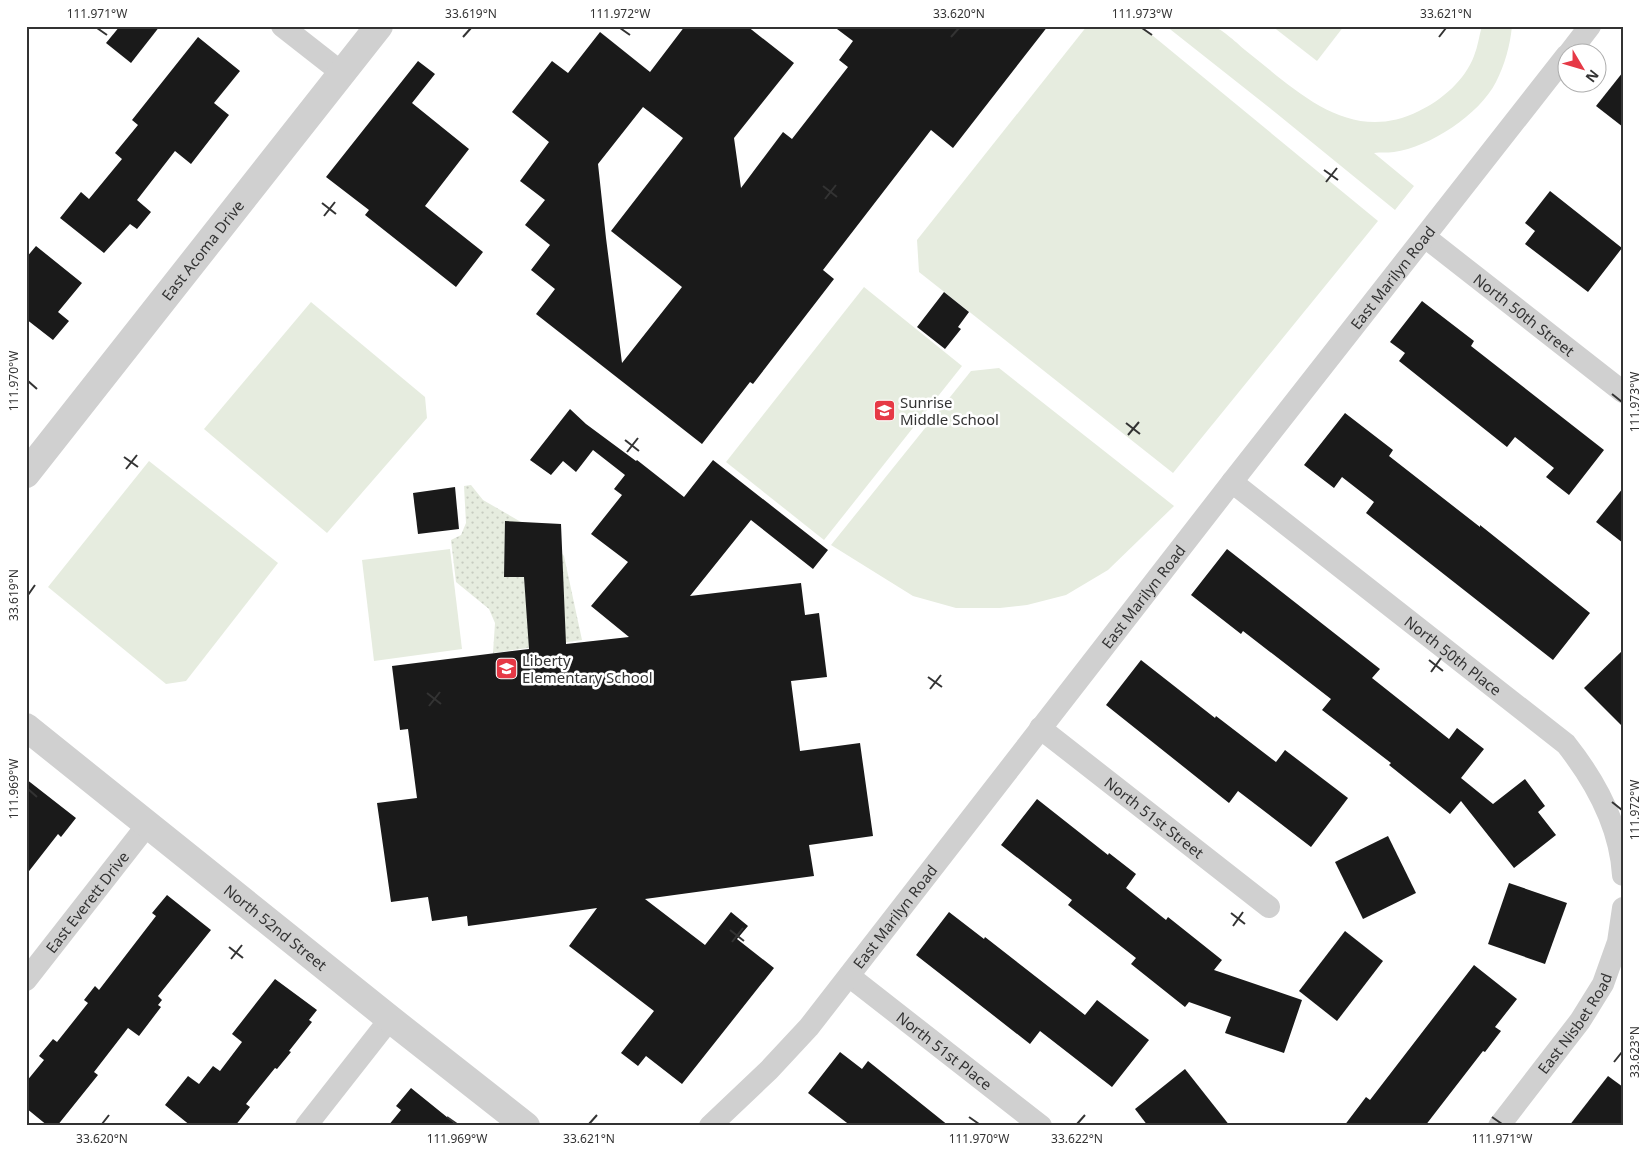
<svg xmlns="http://www.w3.org/2000/svg" width="1649" height="1152" font-family="'Noto Sans',sans-serif">
  <style>
    .green { fill: url(#green-dots) }
    .pitch { fill: #e6ecdf }
    .building { fill: #1a1a1a; fill-rule: evenodd }
    .lines { fill: none; stroke-linecap: round; stroke-linejoin: round }
    .minor { stroke: #d0d0d0; stroke-width: 22 }
    .tertiary { stroke: #d0d0d0; stroke-width: 28 }
    .ticks { fill: none; stroke: #333; stroke-width: 2 }
    .labels { text-anchor: middle; dominant-baseline: central; stroke-width: 5; stroke-linejoin: round; paint-order: stroke }
    .street-label { font-size: 15px; fill: #333; stroke: #fff }
    .poi-label { font-size: 15px; fill: #333; stroke: #fff; text-anchor: start }
    .neatline { fill: none; stroke: #333; stroke-width: 2 }
    .ticks-label { font-size: 12px; text-anchor: middle; fill: #333 }
  </style>
  <defs>
    <pattern id="green-dots" width="8" height="8" patternUnits="userSpaceOnUse" patternTransform="scale(1.25)"><rect width="8" height="8" fill="#e6ecdf"/><path d="M2 2h.1M6 6h.1" fill="none" stroke="#c6cbc0" stroke-width="1.8" stroke-linecap="round"/></pattern>
  </defs>
  <rect width="100%" height="100%" fill="#fff"/>
  <polygon class="green" points="471,485 483,500 547,537 564,556 582,640 493,653 495,623 489,609 456,582 451,540 461,535 466,523 464,486"/>
  <g class="pitch">
    <polygon points="1087,26 1141,26 1378,221 1173,473 919,272 917,240"/>
    <path d="M1166,26C1174,26 1209,24 1215,27C1223,30 1238,44 1245,50C1296,90 1349,146 1419,111C1442,100 1465,80 1474,56C1478,46 1479,36 1482,26H1512C1510,46 1505,64 1496,82C1479,115 1430,147 1394,152C1387,153 1381,152 1374,153L1414,186L1395,210L1276,113Z"/>
    <polygon points="1272,26 1344,26 1317,61"/>
    <polygon points="864,287 962,366 824,540 726,462"/>
    <polygon points="311,302 425,397 427,418 327,533 204,429"/>
    <polygon points="999,368 1174,506 1108,570 1066,595 1027,605 1000,608 956,608 913,596 831,545 971,371"/>
    <polygon points="149,461 278,563 186,681 166,684 48,587"/>
    <polygon points="450,549 462,649 374,661 362,560"/>
  </g>
  <g class="building">
    <polygon points="120,26 160,26 131,63 106,43"/>
    <path d="M685,26H747L794,63L734,138L741,188L783,132L792,139L848,67L839,60L853,41L833,26H1048L953,148L931,130L823,270L834,279L753,384L750,382L702,444L536,314L555,289L531,270L550,245L525,225L545,200L520,181L549,142L512,112L552,61L568,73L600,32L650,72ZM643,107L683,138L611,231L682,287L622,363L606,238L598,164Z"/>
    <polygon points="198,37 240,71 214,103 229,115 191,164 175,151 137,200 151,212 137,229 130,224 104,253 60,218 81,192 89,199 122,159 115,153 138,125 132,120"/>
    <polygon points="418,61 435,74 412,103 469,149 425,206 483,252 456,287 365,215 369,210 326,177"/>
    <polygon points="1623,72 1623,127 1596,106"/>
    <polygon points="1550,191 1622,248 1588,292 1525,244 1535,231 1525,223"/>
    <polygon points="36,246 82,283 58,312 69,321 53,340 26,319 26,258"/>
    <polygon points="944,292 969,312 958,327 961,329 945,349 917,327"/>
    <polygon points="1422,301 1474,341 1471,346 1604,450 1569,495 1546,477 1554,468 1515,437 1507,447 1399,361 1405,353 1390,342"/>
    <polygon points="570,409 586,424 636,461 637,460 684,497 713,460 828,550 813,569 751,520 690,596 801,583 805,615 819,613 827,677 791,681 800,751 860,743 873,836 809,845 814,876 645,899 705,945 731,912 748,926 737,939 774,968 682,1084 646,1056 638,1066 621,1053 654,1011 569,946 597,908 468,926 467,916 432,921 428,897 391,902 377,803 417,798 408,729 400,730 392,666 529,649 524,577 504,577 505,521 561,524 566,644 629,637 591,606 628,562 591,534 622,495 614,489 625,475 593,450 576,472 563,461 551,475 530,460"/>
    <polygon points="1345,413 1393,450 1389,456 1480,527 1480,525 1590,613 1553,660 1366,513 1374,502 1342,477 1334,488 1304,465"/>
    <polygon points="455,487 459,529 418,534 413,493"/>
    <polygon points="1623,488 1623,543 1596,522"/>
    <polygon points="1227,549 1380,669 1372,678 1449,739 1457,728 1484,749 1461,778 1493,804 1525,779 1545,806 1538,812 1556,835 1514,868 1461,801 1450,814 1389,765 1391,763 1322,710 1331,699 1243,631 1241,634 1191,595"/>
    <polygon points="1623,650 1623,727 1584,688"/>
    <polygon points="1141,660 1215,718 1216,716 1276,762 1285,750 1348,798 1311,847 1238,791 1229,803 1106,705"/>
    <polygon points="26,779 76,818 61,837 58,834 26,875"/>
    <polygon points="1037,799 1108,855 1109,853 1136,874 1126,888 1166,920 1168,917 1222,960 1214,970 1302,1000 1284,1053 1225,1033 1231,1017 1189,1002 1185,1007 1131,964 1136,958 1068,905 1072,900 1001,845"/>
    <polygon points="1388,836 1416,893 1363,919 1335,862"/>
    <polygon points="1509,883 1567,903 1545,964 1488,944"/>
    <polygon points="167,895 211,930 158,996 162,1000 158,1005 161,1007 139,1036 128,1028 94,1072 98,1075 57,1126 48,1126 26,1108 26,1082 44,1060 39,1056 53,1039 57,1042 88,1003 84,1000 95,986 99,990 156,916 152,913"/>
    <polygon points="949,912 984,939 985,937 1085,1015 1097,1000 1149,1040 1112,1087 1040,1031 1030,1044 916,955"/>
    <polygon points="1345,931 1383,961 1337,1021 1299,991"/>
    <polygon points="1474,965 1517,999 1495,1027 1501,1031 1485,1052 1483,1051 1425,1126 1344,1126 1366,1097 1370,1100"/>
    <polygon points="275,979 317,1010 309,1020 312,1022 289,1051 291,1052 277,1069 275,1068 246,1104 250,1107 235,1126 191,1126 165,1105 188,1076 199,1084 213,1066 220,1071 242,1042 232,1034"/>
    <polygon points="840,1052 862,1069 868,1061 949,1126 851,1126 808,1093"/>
    <polygon points="1185,1069 1230,1126 1148,1126 1135,1109"/>
    <polygon points="1608,1076 1623,1087 1623,1126 1569,1126"/>
    <polygon points="411,1088 458,1126 388,1126 401,1110 396,1106"/>
  </g>
  <g class="lines">
    <g class="minor">
      <polyline points="282,26 342,73"/>
      <polyline points="1570,52 1590,26"/>
      <path id="s1" d="M1425,237L1623,392"/>
      <path id="s2" d="M1232,482L1566,744C1596,782 1620,826 1623,875"/>
      <path id="s3" d="M1040,728L1269,907"/>
      <path id="s4" d="M849,976L1041,1126"/>
      <path id="s5" d="M26,980L148,824"/>
      <polyline points="306,1126 390,1019"/>
      <path id="s6" d="M710,1126L769,1070L809,1027L1232,482L1566,56"/>
      <path id="s7" d="M1499,1126L1580,1021L1603,984L1618,942L1623,908"/>
    </g>
    <g class="tertiary">
      <path id="s8" d="M26,474L379,26"/>
      <path id="s9" d="M26,727L390,1019L526,1126"/>
    </g>
  </g>
  <path class="ticks" d="M97,28L107,35M620,28L630,35M1142,28L1152,35M463,37L471,28M951,37L959,28M1439,37L1446,28M1324,170L1338,180M1326,182L1337,168M823,186L837,197M825,199L836,185M322,203L336,214M324,216L335,202M28,381L37,389M1612,394L1622,402M1126,423L1140,434M1128,435L1139,422M625,440L639,451M627,452L638,438M124,457L138,467M126,469L137,455M28,595L35,585M1429,660L1443,671M1431,672L1441,658M928,677L942,687M930,689L941,675M427,693L441,704M429,706L440,692M28,789L37,797M1612,802L1622,810M1231,913L1245,924M1233,926L1243,912M730,930L744,941M732,942L743,928M229,947L243,958M231,959L242,945M1614,1062L1622,1052M447,1117L457,1124M969,1117L979,1124M1492,1117L1502,1124M102,1124L109,1115M589,1124L597,1115M1077,1124L1085,1115"/>
  <defs>
    <symbol id="school-square" viewBox="-11 -11 22 22"><rect x="-9" y="-9" width="18" height="18" rx="4" fill="#e63946" stroke="#fff"/><path d="M0-5L7-2L0 1L-7-2ZM-4 1L0 2.5L4 1V4Q0 6-4 4Z" fill="#fff"/></symbol>
  </defs>
  <g fill-rule="evenodd">
    <use href="#school-square" x="872" y="398" width="25" height="25"/>
    <use href="#school-square" x="494" y="656" width="25" height="25"/>
  </g>
  <g class="labels">
    <g class="street-label">
      <text stroke="none"><textPath href="#s8" startOffset="285">East Acoma Drive</textPath></text>
      <text stroke="none"><textPath href="#s6" startOffset="1090">East Marilyn Road</textPath></text>
      <text stroke="none"><textPath href="#s1" startOffset="126">North 50th Street</textPath></text>
      <text stroke="none"><textPath href="#s6" startOffset="685">East Marilyn Road</textPath></text>
      <text stroke="none"><textPath href="#s2" startOffset="281">North 50th Place</textPath></text>
      <text stroke="none"><textPath href="#s3" startOffset="145">North 51st Street</textPath></text>
      <text stroke="none"><textPath href="#s5" startOffset="99">East Everett Drive</textPath></text>
      <text stroke="none"><textPath href="#s6" startOffset="280">East Marilyn Road</textPath></text>
      <text stroke="none"><textPath href="#s9" startOffset="320">North 52nd Street</textPath></text>
      <text stroke="none"><textPath href="#s7" startOffset="128">East Nisbet Road</textPath></text>
      <text stroke="none"><textPath href="#s4" startOffset="121">North 51st Place</textPath></text>
    </g>
    <g class="poi-label">
      <text x="900" y="402">Sunrise<tspan x="900" dy="17">Middle School</tspan></text>
      <text x="522" y="660">Liberty<tspan x="522" dy="17">Elementary School</tspan></text>
    </g>
  </g>
  <rect width="1649" height="1152" fill="none" stroke="#ffffff" stroke-width="55"/>
  <g transform="translate(1582 68) rotate(128)"><circle r="24" fill="#ffffff" stroke="#adadad"/>
  <path d="M0-4L9 19L0 12L-9 19Z" fill="#e63946"/>
  <text y="-8" font-size="14" font-weight="bold" text-anchor="middle" fill="#333333">N</text>
  </g>
  <rect x="28" y="28" width="1594" height="1096" class="neatline"/>
  <g class="ticks-label">
    <text x="97" y="18">111.971°W</text>
    <text x="471" y="18">33.619°N</text>
    <text x="620" y="18">111.972°W</text>
    <text x="959" y="18">33.620°N</text>
    <text x="1142" y="18">111.973°W</text>
    <text x="1446" y="18">33.621°N</text>
    <text transform="translate(14 381) rotate(-90)" y="4">111.970°W</text>
    <text transform="translate(1635 402) rotate(-90)" y="4">111.973°W</text>
    <text transform="translate(14 595) rotate(-90)" y="4">33.619°N</text>
    <text transform="translate(14 789) rotate(-90)" y="4">111.969°W</text>
    <text transform="translate(1635 810) rotate(-90)" y="4">111.972°W</text>
    <text transform="translate(1635 1052) rotate(-90)" y="4">33.623°N</text>
    <text x="102" y="1143">33.620°N</text>
    <text x="457" y="1143">111.969°W</text>
    <text x="589" y="1143">33.621°N</text>
    <text x="979" y="1143">111.970°W</text>
    <text x="1077" y="1143">33.622°N</text>
    <text x="1502" y="1143">111.971°W</text>
  </g>
</svg>
